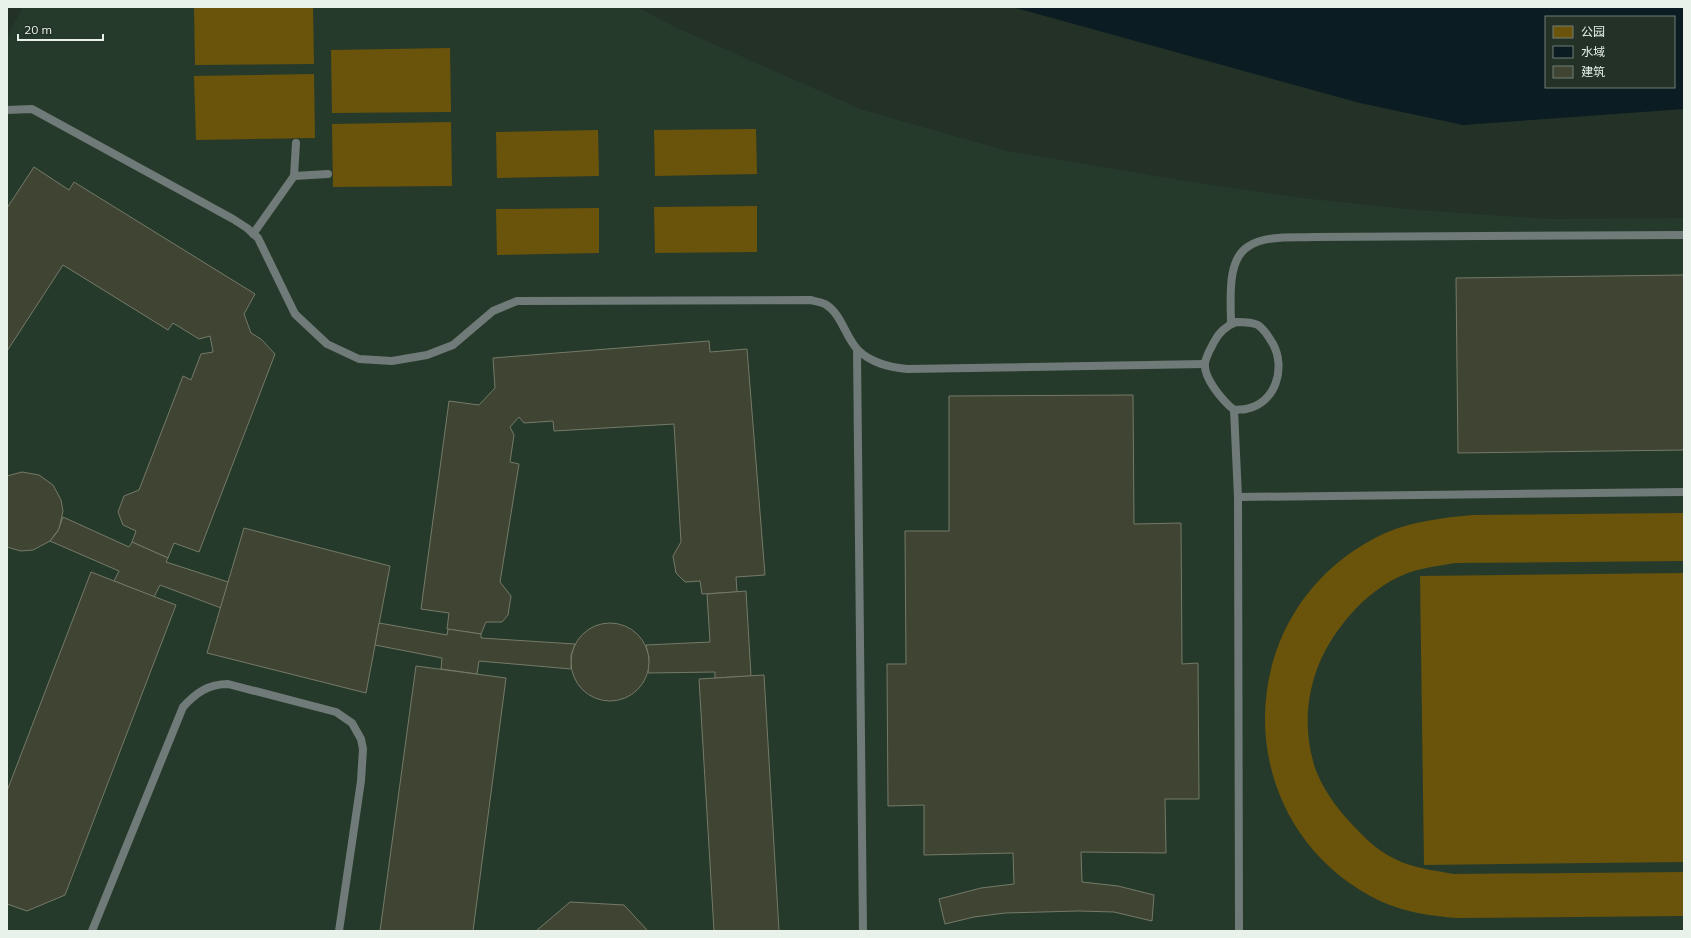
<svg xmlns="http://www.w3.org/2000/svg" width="1691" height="938" font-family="Mulish,'Noto Sans SC',sans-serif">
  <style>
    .built { fill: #263a2b }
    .green { fill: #6a530b }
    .water { fill: #0b1d22; fill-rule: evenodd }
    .building { fill: #3f4433; stroke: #757a68 }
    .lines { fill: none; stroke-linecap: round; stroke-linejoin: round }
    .lane { stroke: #707a78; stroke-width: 8 }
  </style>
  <rect width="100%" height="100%" fill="#233126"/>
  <polygon class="built" points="23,7 637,7 677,28 863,110 1007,151 1178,180 1302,198 1416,210 1549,219 1684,218 1684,931 7,931 7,37"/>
  <g class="green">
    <polygon points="194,7 313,7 314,64 195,65"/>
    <polygon points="450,48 451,112 332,113 331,50"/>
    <polygon points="314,74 315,138 196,140 194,76"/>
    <polygon points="451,122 452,186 333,187 332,124"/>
    <polygon points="756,129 757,174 655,176 654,130"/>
    <polygon points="598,130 599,176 497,178 496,132"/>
    <polygon points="757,206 757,252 655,253 654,207"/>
    <polygon points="599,208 599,253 497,255 496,209"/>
    <path d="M1684,513V561L1456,563C1438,566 1419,568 1403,575C1379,585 1357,605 1342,625C1310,665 1299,718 1315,768C1322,787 1335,806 1349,821C1364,838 1382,855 1404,863C1420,869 1437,871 1454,874L1684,872V916L1457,918C1431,916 1404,912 1380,901C1229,828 1226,616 1375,538C1405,522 1440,518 1473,515Z"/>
    <polygon points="1684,573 1684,862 1424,865 1420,576"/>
  </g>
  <path class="water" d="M1012,7H1684V109L1463,125L1360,103ZM1546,17H1674V87H1546Z"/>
  <g class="building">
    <polygon points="34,167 69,190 74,182 255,294 244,314 251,333 261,339 275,354 199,552 174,543 168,558 132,542 136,531 123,525 118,512 124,496 139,490 183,376 191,380 201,354 213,352 210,336 199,339 173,323 168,330 63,265 7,351 7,208"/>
    <polygon points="1684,275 1684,450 1458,453 1456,278"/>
    <polygon points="709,341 710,352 747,349 765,575 736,577 737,592 702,594 700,581 685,582 676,573 673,556 681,542 674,424 554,431 553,421 524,423 519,417 510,427 514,435 510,462 519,464 500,582 511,596 508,615 502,622 486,622 481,634 447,629 449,613 421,609 449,401 479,405 495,388 493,358"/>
    <polygon points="1133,395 1134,524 1181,523 1182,664 1198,663 1199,799 1165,799 1166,853 1081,852 1082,882 1118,886 1154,895 1152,921 1114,912 1079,911 1005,913 974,917 945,924 939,899 981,888 1014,884 1013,853 924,855 924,805 888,806 887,664 906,664 905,531 949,531 949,396"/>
    <polygon points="22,472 39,475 53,485 61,500 63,511 59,529 50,541 33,550 21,551 7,547 7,476"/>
    <polygon points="63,517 129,547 132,542 168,558 166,562 228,582 221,608 160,585 154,597 114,581 119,571 50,541 58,531"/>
    <polygon points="244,528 390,566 366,693 207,653"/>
    <polygon points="91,572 176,605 65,895 27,911 7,904 7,791"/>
    <polygon points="746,591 751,676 715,678 715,672 648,673 649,658 646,645 710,642 707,594"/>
    <circle cx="610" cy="662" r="39"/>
    <polygon points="379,623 447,635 448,629 481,634 481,638 575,644 571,655 571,669 479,661 477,674 441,669 442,658 375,645"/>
    <polygon points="416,666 506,678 473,931 380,931"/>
    <polygon points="764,675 779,931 714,931 699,679"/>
    <polygon points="570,902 624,905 648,931 536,931"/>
  </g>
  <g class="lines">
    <g class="lane">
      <path d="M7,110L32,109L233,219L247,228L258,238L295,314L327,344L359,359L392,361L427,355L453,345L493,311L517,301L810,300C814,301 821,302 825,304C842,314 845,337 858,350C871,363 889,367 907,369L1205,364"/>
      <polyline points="294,176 328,174"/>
      <polyline points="253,234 294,176 296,143"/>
      <path d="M1236,322C1243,322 1252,322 1258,325C1265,330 1269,337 1273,344C1286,368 1276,403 1246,409C1242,410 1238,409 1234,410C1223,401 1203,378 1205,363C1206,356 1211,348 1214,342C1219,332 1226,326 1236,322Z"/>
      <path d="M1231,324C1231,301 1226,259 1249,246C1266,235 1294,238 1313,237L1684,235"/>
      <polyline points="857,350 863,931"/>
      <polyline points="1234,410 1238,497 1239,931"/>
      <polyline points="1238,497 1684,492"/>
      <path d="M92,931L183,707C196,693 208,684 228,684L336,712L352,723L361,739L363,749L361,781L339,931"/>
    </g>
  </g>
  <rect width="1691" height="938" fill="none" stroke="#e8f1ea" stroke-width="16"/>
  <rect x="1545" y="16" width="130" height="72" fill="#233126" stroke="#727e74"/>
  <rect x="1553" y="26" width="20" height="12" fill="#6a530b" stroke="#727e74"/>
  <text x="1581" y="36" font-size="12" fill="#e8f1ea">公园</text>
  <rect x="1553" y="46" width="20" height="12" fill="#0b1d22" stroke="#727e74"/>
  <text x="1581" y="56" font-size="12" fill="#e8f1ea">水域</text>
  <rect x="1553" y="66" width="20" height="12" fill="#3f4433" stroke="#727e74"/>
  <text x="1581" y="76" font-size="12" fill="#e8f1ea">建筑</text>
  <path d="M18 34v6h85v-6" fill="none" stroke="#e8f1ea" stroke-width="2"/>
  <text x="24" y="34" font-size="12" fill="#e8f1ea" stroke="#233126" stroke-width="3" paint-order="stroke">20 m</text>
</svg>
